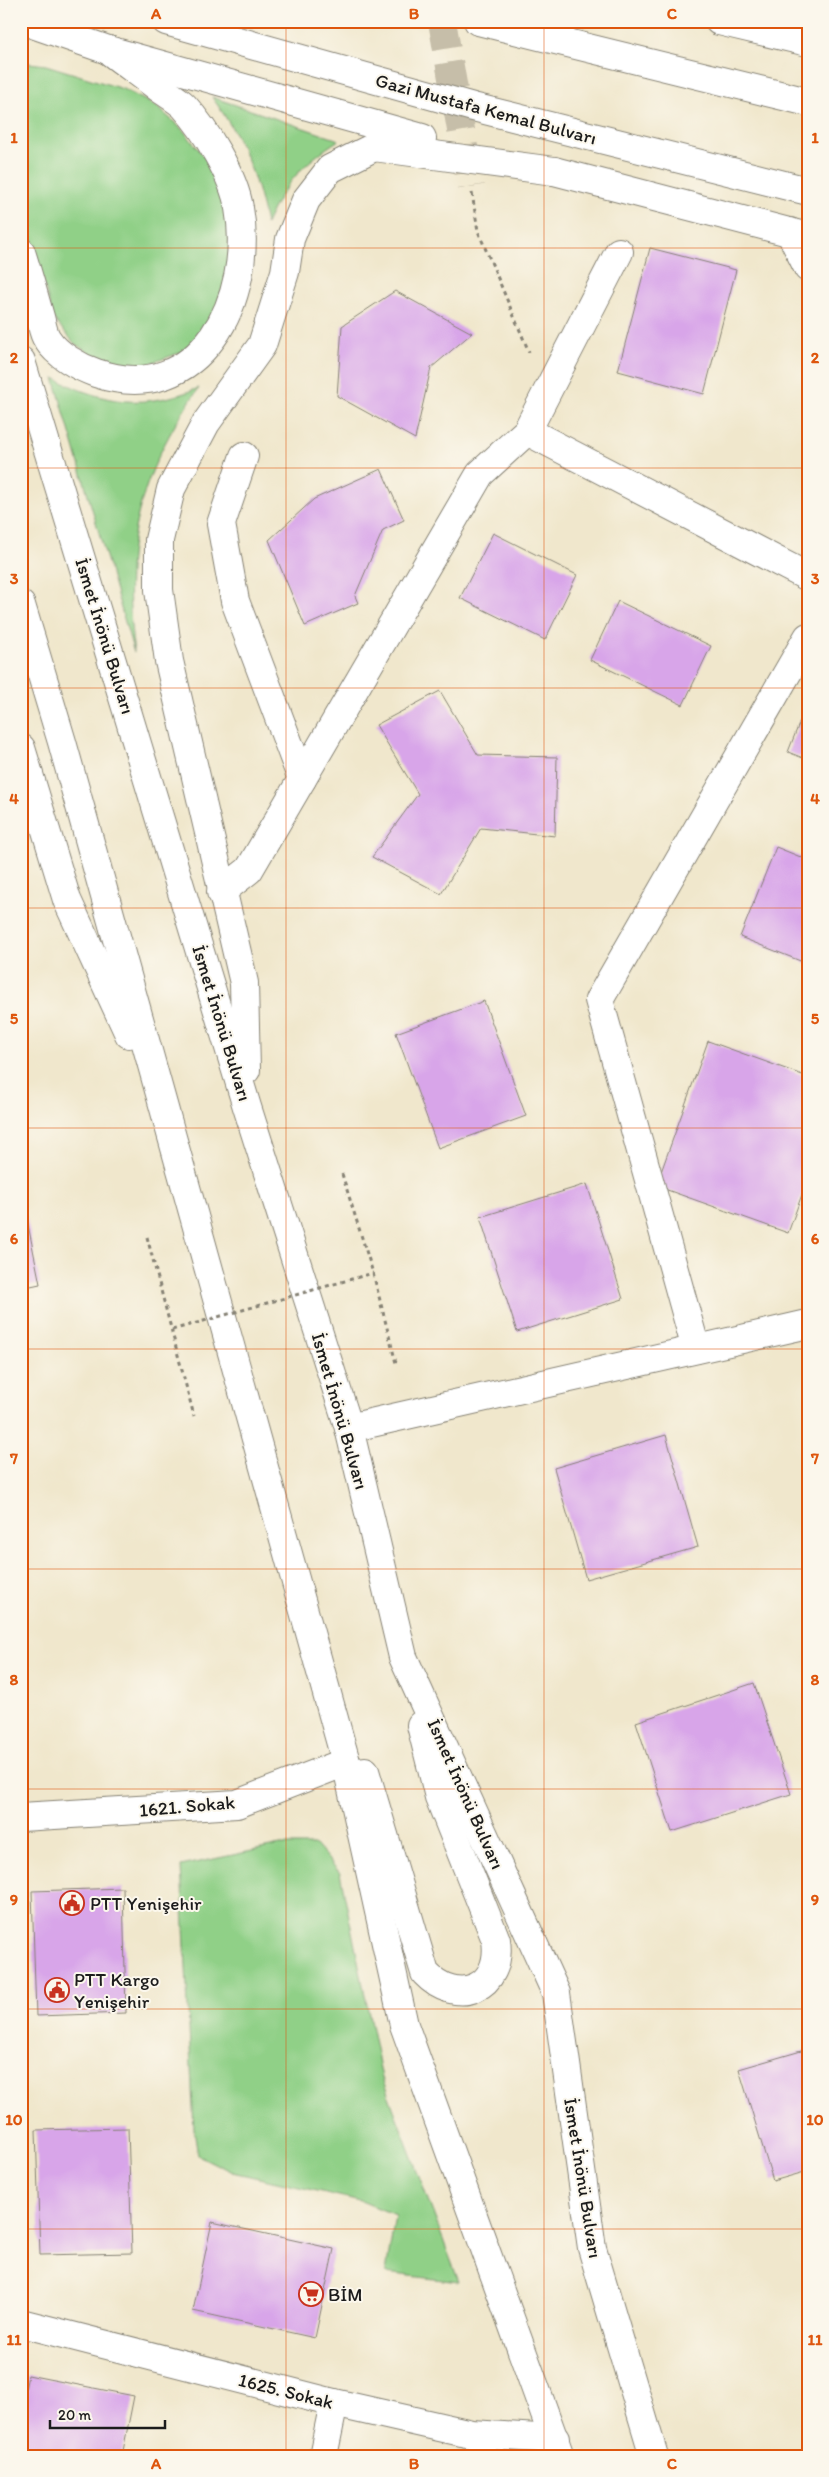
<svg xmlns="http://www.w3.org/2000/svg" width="829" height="2477" font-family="Itim,sans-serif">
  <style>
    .green { fill: #90d087; stroke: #567652 }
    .building { fill: #d8a5e9 }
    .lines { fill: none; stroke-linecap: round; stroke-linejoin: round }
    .minor-tunnel { stroke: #c6bea9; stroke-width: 28; stroke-dasharray: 28 14; stroke-linecap: butt }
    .minor-casing { stroke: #868274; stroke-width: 30 }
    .major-casing { stroke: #868274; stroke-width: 30 }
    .highway-casing { stroke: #868274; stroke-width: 30 }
    .path { stroke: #868274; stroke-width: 3; stroke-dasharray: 4 4; stroke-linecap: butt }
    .minor { stroke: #fff; stroke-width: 28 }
    .major { stroke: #fff; stroke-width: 28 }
    .highway { stroke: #fff; stroke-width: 28 }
    .path-bridge { stroke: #868274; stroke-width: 3; stroke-dasharray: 4 4; stroke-linecap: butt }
    .grid { fill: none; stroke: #de560d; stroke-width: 1; stroke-opacity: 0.55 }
    .labels { text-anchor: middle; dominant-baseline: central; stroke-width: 4; stroke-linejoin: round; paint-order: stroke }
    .street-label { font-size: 19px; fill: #1c1c1c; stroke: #fbf7ec }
    .poi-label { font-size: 19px; fill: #1c1c1c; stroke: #fbf7ec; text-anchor: start }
    .neatline { fill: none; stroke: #de560d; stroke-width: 2 }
    .grid-label { font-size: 16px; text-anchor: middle; font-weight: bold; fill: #de560d }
  </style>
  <rect width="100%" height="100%" fill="#fbf7ec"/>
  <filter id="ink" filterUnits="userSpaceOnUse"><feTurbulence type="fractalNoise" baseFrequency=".02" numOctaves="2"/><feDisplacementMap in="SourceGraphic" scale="10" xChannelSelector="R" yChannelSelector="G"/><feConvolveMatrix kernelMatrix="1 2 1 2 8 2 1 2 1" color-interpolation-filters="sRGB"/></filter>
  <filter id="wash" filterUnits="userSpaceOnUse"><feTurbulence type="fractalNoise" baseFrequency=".0096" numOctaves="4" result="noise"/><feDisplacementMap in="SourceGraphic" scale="20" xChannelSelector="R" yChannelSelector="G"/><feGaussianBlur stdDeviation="1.12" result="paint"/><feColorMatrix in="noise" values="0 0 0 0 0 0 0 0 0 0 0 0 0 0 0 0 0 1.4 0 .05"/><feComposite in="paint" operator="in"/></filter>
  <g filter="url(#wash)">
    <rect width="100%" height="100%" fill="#f0e7cc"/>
    <g class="green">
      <polygon points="21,62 46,65 123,89 156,106 183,130 214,169 230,219 230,269 211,325 185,351 140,367 104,362 75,344 53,318 21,197"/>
      <path d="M212,97L339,140C304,162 282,186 266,224C256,174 242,139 212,97Z"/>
      <path d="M54,378C107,405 143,409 199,388C138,475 120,547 134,653Z"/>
      <polygon points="280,1845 316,1845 340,1873 382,2078 459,2282 386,2273 395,2215 361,2201 232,2172 198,2155 194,2129 181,1866"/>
    </g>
    <g id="blocks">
      <g class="building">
        <polygon points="650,248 736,270 704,394 618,371"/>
        <polygon points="395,291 472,333 431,368 415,439 337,396 342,326"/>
        <polygon points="381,469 404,520 383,530 355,596 358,603 305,626 269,540 314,499"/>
        <polygon points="493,533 577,575 545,640 460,598"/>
        <polygon points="618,601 711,646 683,705 590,660"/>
        <polygon points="440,691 478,755 557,757 555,836 481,828 441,894 372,857 418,794 376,725"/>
        <polygon points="808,701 808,760 788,752"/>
        <polygon points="776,847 808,860 808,964 740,937"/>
        <polygon points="484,1001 526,1116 438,1148 396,1033"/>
        <polygon points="708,1041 808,1077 808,1178 788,1233 656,1186"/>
        <polygon points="587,1184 623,1299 517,1332 480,1217"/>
        <polygon points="21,1190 40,1284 21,1288"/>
        <polygon points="666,1435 698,1547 586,1579 554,1468"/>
        <polygon points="754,1683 791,1794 672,1832 636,1722"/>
        <polygon points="123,1888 126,2013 36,2016 32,1891"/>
        <polygon points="808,2049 808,2171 773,2181 739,2069"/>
        <polygon points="128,2128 132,2253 40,2255 36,2130"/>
        <polygon points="212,2222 334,2249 315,2338 193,2311"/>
        <polygon points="28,2375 134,2396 122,2456 21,2456 21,2410"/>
      </g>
    </g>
  </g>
  <g filter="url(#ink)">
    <use href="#blocks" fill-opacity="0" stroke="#868274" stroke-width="1"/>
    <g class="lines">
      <polyline class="minor-tunnel" points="442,21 471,187"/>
      <defs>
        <g id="minor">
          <polyline points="790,232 808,268"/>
          <polyline points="527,431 808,577"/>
          <polyline points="244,456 221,524 235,601 302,779"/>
          <polyline points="221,892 249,870 480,474 527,431 619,252"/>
          <polyline points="696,1349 599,1000 808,637"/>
          <polyline points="349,1428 808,1324"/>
          <polyline points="21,1817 237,1804 346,1762"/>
          <polyline points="21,2323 334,2403 471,2434 555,2439"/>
          <polyline points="323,2456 334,2403"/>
        </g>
        <g id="major">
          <polyline points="24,21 108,50 422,138"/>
          <path d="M21,252C28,274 34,296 40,317C42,324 43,333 47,339C57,355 79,367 96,373C201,409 255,296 239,208C234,176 205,129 184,106C177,99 167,94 159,88C142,75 125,63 108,50"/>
          <polyline points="21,361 247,1107 349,1428 403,1657 556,1993 592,2248 654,2456"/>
          <polyline points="21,605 62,742 346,1762 404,2025 560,2456"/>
          <polyline points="21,748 67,900 129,1034"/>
          <polyline points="246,1070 244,983 169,661 159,590 159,540 171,489 206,423 262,345 285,272 290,239 306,200 330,169 374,147 554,171"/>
          <path d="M365,1771L425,1973C457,2007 503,1989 496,1940L439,1797L421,1725"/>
        </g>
        <g id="highway">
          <polyline points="166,21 473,107 808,191"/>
          <polyline points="478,21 808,102"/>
          <polyline points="719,21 808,42"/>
          <polyline points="554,171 808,237"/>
        </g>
      </defs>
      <use href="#minor" class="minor-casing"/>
      <use href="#major" class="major-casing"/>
      <use href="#highway" class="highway-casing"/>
      <g class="path">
        <polyline points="472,193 478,231 529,352"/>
        <polyline points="342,1174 373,1273 396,1363"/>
        <polyline points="147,1237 194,1416"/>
      </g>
      <use href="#minor" class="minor"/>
      <use href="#major" class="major"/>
      <use href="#highway" class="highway"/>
      <polyline class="path-bridge" points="172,1330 373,1273"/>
    </g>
  </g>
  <path class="grid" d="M286,21V2456M544,21V2456M21,248H808M21,468H808M21,688H808M21,908H808M21,1128H808M21,1349H808M21,1569H808M21,1789H808M21,2009H808M21,2229H808"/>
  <defs>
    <symbol id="civic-ring" viewBox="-11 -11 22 22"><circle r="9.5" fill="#fbf7ec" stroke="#c8321e" stroke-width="1.5"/><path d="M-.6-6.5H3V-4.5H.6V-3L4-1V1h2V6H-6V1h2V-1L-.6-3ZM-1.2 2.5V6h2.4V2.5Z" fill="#c8321e"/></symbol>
    <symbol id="supermarket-ring" viewBox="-11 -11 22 22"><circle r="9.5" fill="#fbf7ec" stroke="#c8321e" stroke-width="1.5"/><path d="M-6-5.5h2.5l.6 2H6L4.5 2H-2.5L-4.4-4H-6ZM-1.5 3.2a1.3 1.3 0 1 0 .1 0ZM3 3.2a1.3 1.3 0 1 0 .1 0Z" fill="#c8321e"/></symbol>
  </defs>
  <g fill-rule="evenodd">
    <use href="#civic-ring" x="58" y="1889" width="28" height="28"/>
    <use href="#civic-ring" x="43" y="1976" width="28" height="28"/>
    <use href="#supermarket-ring" x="297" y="2280" width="28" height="28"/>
  </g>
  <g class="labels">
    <g class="street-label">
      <text transform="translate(486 109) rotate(15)">Gazi Mustafa Kemal Bulvarı</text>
      <text transform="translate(105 636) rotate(73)">İsmet İnönü Bulvarı</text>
      <text transform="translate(222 1023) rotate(73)">İsmet İnönü Bulvarı</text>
      <text transform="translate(340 1411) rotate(74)">İsmet İnönü Bulvarı</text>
      <text transform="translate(466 1794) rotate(66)">İsmet İnönü Bulvarı</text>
      <text transform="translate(187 1806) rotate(-5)">1621. Sokak</text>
      <text transform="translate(583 2178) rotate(81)">İsmet İnönü Bulvarı</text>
      <text transform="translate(286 2391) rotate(14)">1625. Sokak</text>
    </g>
    <g class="poi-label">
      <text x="90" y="1903">PTT Yenişehir</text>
      <text x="74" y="1979">PTT Kargo<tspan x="74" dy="22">Yenişehir</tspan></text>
      <text x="328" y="2294">BİM</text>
    </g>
  </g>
  <rect width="829" height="2477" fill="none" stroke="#fbf7ec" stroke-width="55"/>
  <path d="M50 2420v8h115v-8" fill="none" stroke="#1c1c1c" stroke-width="2.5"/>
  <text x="58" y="2420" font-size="15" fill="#1c1c1c" stroke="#fbf7ec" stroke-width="4" paint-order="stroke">20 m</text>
  <rect x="28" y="28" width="774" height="2422" class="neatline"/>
  <g class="grid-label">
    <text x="156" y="19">A</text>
    <text x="414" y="19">B</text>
    <text x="672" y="19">C</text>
    <text x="14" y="143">1</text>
    <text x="815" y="143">1</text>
    <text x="14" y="363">2</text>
    <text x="815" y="363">2</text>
    <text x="14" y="584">3</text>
    <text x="815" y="584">3</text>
    <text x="14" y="804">4</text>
    <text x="815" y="804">4</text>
    <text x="14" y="1024">5</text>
    <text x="815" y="1024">5</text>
    <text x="14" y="1244">6</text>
    <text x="815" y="1244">6</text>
    <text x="14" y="1464">7</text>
    <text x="815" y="1464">7</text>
    <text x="14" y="1685">8</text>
    <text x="815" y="1685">8</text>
    <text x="14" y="1905">9</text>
    <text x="815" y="1905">9</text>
    <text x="14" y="2125">10</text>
    <text x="815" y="2125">10</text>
    <text x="14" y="2345">11</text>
    <text x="815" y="2345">11</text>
    <text x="156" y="2469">A</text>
    <text x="414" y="2469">B</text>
    <text x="672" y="2469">C</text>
  </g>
</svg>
